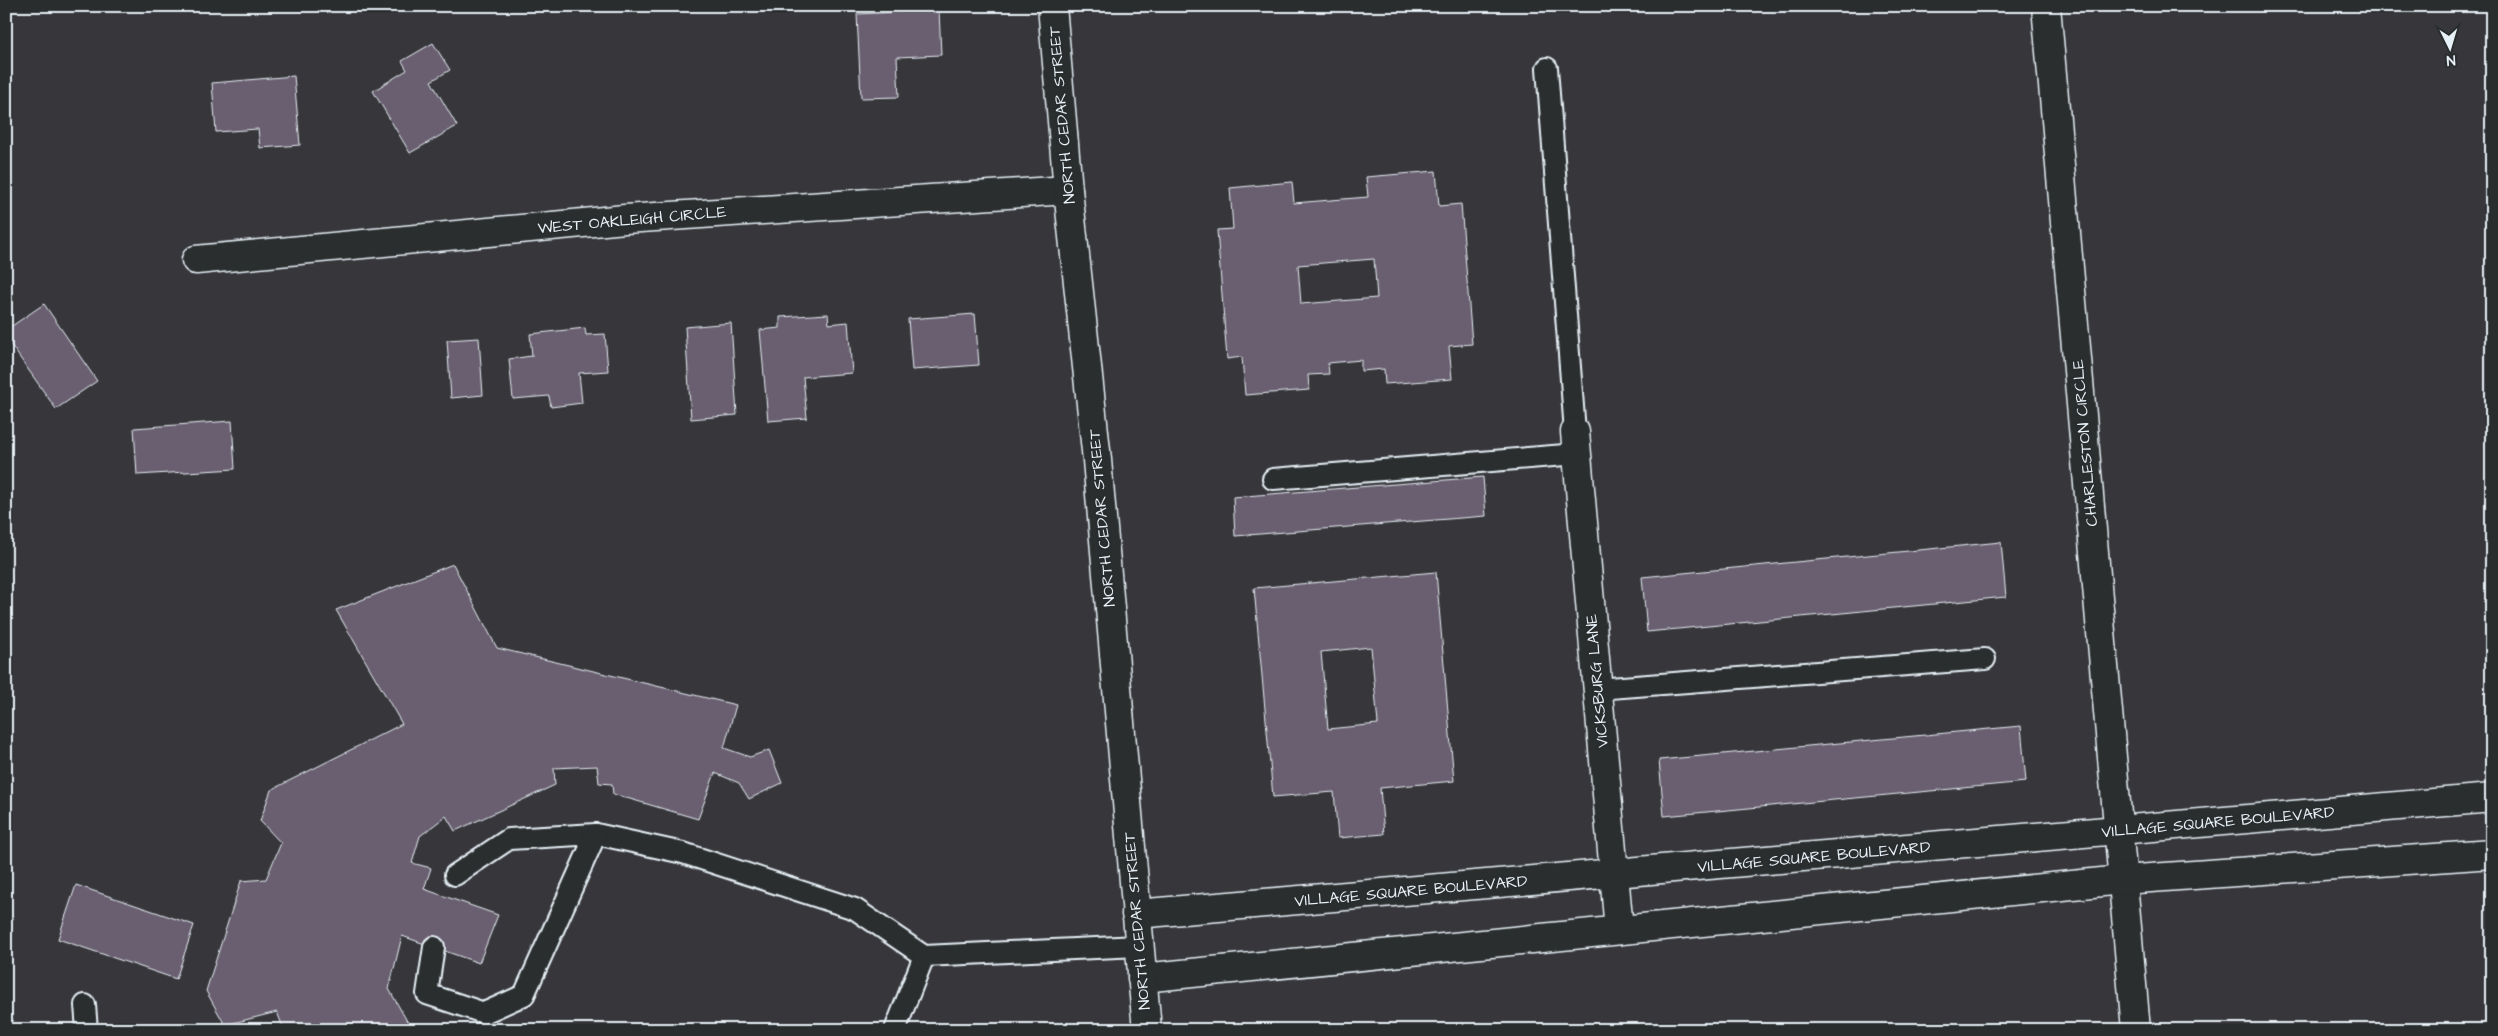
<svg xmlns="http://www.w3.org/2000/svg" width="2498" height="1036" font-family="'Architects Daughter',sans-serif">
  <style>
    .building { fill: #6a5f6f; stroke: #e8f1f8; fill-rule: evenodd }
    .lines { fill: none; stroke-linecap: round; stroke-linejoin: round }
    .lane-casing { stroke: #e8f1f8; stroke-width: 24 }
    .street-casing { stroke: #e8f1f8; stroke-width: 31 }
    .secondary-casing { stroke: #e8f1f8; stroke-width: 31 }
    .lane { stroke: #2a2d2e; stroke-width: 20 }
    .street { stroke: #2a2d2e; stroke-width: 28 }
    .secondary { stroke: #2a2d2e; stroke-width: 28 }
    .labels { text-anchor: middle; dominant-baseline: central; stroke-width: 4; stroke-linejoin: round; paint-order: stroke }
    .street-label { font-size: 16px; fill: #e8f1f8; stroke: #2a2d2e }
  </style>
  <rect width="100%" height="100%" fill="#37373b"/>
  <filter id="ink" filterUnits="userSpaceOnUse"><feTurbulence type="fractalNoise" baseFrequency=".02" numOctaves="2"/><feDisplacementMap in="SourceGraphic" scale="10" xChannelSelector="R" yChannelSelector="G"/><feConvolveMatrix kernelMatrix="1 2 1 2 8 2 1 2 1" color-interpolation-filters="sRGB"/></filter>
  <g filter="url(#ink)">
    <g class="building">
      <polygon points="939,10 941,55 897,57 899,97 861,98 857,14"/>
      <polygon points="433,43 450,70 431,81 457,126 410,153 373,91 407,70 402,61"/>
      <polygon points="294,76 300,145 260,148 258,129 216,132 212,83"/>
      <path d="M1436,171L1439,206L1461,204L1472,344L1449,346L1452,379L1385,384L1384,369L1361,371V360L1328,363L1329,374L1308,375L1309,390L1245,395L1242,357L1227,359L1217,230L1233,229L1230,188L1292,182L1294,203L1368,197L1366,177ZM1374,259L1377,298L1301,304L1298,265Z"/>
      <polygon points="44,304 97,381 56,409 6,338 6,330"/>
      <polygon points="828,314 829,324 848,322 852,373 803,377 807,418 768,421 760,330 780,328 780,317"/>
      <polygon points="975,314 979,365 912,370 908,319"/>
      <polygon points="731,323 737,415 691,419 685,327"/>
      <polygon points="585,328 586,335 605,334 608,371 579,373 582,403 551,407 549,396 513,399 509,359 532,356 530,334"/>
      <polygon points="479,338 483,395 451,398 447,340"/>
      <polygon points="232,421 235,469 137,475 134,428"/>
      <polygon points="1483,477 1486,516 1235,536 1233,497"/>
      <polygon points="2001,542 2006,597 1647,632 1642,577"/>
      <polygon points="453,564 497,648 736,705 724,748 750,757 769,750 782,783 749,799 739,783 715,773 698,819 613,794 612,784 599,783 597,766 554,768 555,785 455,831 446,816 420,836 412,863 431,868 424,889 498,915 479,963 402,936 389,989 412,1030 284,1030 277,1012 225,1025 206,991 241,881 266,879 281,843 260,821 271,790 402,724 336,610"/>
      <path d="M1436,572L1454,781L1380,788L1384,834L1338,838L1334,792L1273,797L1254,588ZM1371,647L1378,724L1328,729L1321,652Z"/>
      <polygon points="2021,726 2026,782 1664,816 1659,760"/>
      <polygon points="76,885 194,925 176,979 58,939"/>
    </g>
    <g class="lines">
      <defs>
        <g id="lane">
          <polyline points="1547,68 1575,432"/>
          <polyline points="1273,479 1577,454"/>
          <polyline points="1597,689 1985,659"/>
          <polyline points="455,875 509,839 596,834 683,853 855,909 924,956"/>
          <polyline points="434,947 427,994 484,1013 524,995 596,834"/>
          <polyline points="85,1005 87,1030"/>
          <polyline points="895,1030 924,956 1139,946"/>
        </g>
        <g id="street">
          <polyline points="2046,6 2136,1030"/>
          <polyline points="196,260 625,219 1068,190"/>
          <polyline points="1575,432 1619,930"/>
          <polyline points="1136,914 2492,798"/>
          <polyline points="1142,978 2122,880 2492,854"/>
        </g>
        <polyline id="secondary" points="1052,6 1068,190 1097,460 1147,1030"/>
      </defs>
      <use href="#lane" class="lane-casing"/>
      <use href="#street" class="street-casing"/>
      <use href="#secondary" class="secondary-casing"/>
      <use href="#lane" class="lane"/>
      <use href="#street" class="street"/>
      <use href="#secondary" class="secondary"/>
    </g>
  </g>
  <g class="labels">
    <g class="street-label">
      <text transform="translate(1062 115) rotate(-95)">NORTH CEDAR STREET</text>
      <text transform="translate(632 220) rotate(-5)">WEST OAKLEIGH CIRCLE</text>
      <text transform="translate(2085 443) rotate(-95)">CHARLESTON CIRCLE</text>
      <text transform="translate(1102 518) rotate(-95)">NORTH CEDAR STREET</text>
      <text transform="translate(1597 681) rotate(-95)">VICKSBURG LANE</text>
      <text transform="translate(2218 822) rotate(-5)">VILLAGE SQUARE BOULEVARD</text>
      <text transform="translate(1814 857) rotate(-5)">VILLAGE SQUARE BOULEVARD</text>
      <text transform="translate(1411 891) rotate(-5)">VILLAGE SQUARE BOULEVARD</text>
      <text transform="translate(1137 921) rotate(-95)">NORTH CEDAR STREET</text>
    </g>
  </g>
  <rect width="2498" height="1036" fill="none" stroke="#2a2d2e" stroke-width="25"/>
  <rect x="12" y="12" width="2473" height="1011" fill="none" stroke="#e8f1f8" stroke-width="2" filter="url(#ink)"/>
  <g transform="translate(2450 48) rotate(175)" stroke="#2a2d2e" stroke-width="4" paint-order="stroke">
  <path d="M0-4L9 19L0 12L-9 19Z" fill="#e8f1f8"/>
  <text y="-8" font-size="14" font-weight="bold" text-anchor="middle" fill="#e8f1f8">N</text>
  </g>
</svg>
